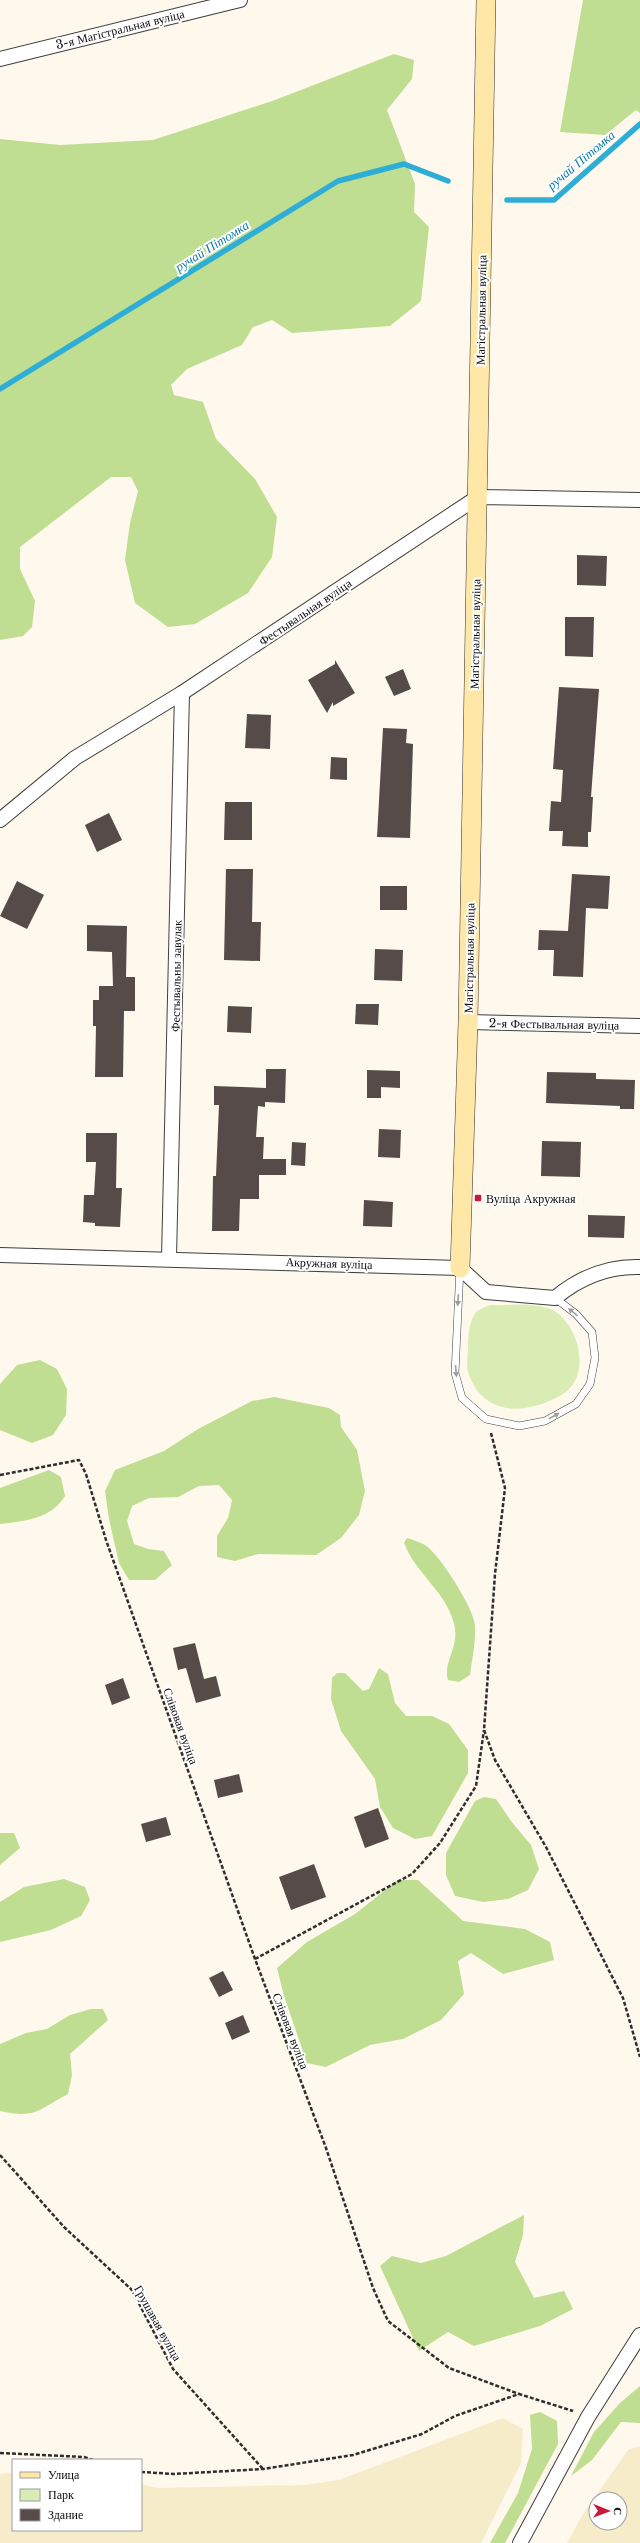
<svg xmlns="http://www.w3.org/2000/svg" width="640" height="2543" font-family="'Libre Baskerville',serif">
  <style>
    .farmland { fill: #f7ecca; fill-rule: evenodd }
    .green { fill: #d9ecb3 }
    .forest { fill: #bfde91 }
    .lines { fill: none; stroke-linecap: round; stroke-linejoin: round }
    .stream { stroke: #2eaed7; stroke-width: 5.5 }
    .building { fill: #564b48 }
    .lane-casing { stroke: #3f3f3f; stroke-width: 8 }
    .street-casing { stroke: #3f3f3f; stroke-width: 16 }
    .secondary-casing { stroke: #2e2e2e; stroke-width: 20 }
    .path { stroke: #2e2e2e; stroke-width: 2.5; stroke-dasharray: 4 2; stroke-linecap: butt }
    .lane { stroke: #fff; stroke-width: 7 }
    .street { stroke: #fff; stroke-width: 14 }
    .secondary { stroke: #ffe8a7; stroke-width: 19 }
    .oneway { fill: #9e9e9e }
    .poi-dot { fill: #c71a3d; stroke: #fff; stroke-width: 1.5 }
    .labels { text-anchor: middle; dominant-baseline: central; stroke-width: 4; stroke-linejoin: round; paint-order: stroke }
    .street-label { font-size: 12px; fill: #0c0c0c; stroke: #fff }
    .poi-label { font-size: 12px; fill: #0c0c0c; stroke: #fff; text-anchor: start }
    .water-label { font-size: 13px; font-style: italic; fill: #0d7ba7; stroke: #fff }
  </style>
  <rect width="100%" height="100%" fill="#fff8ec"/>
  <g class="farmland">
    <polygon points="503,2418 523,2429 521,2463 481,2543 0,2543 0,2474 13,2473 13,2530 141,2530 141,2484 157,2488 304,2485 339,2480"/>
    <path d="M640,2446V2543H567L583,2514L628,2450ZM596,2499H620V2523H596Z"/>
  </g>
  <path class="green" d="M490,1305C509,1306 539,1301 556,1312C580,1329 591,1376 563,1394C528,1415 483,1418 468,1372C466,1365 468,1355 468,1347C468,1337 469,1321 476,1312C479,1309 486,1307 490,1305Z"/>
  <g class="forest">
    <polygon points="583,0 640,0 640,113 636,110 605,135 560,132"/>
    <polygon points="394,54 414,60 412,79 387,110 415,184 414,212 429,227 421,301 390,326 292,333 272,320 253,327 242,345 187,369 171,385 174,395 203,402 216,439 255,479 277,517 272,557 248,593 195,624 168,627 135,603 125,560 130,523 138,491 131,477 111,477 20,547 20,569 35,601 32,627 23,636 0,640 0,139 60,145 153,140 275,100"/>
    <polygon points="40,1360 57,1369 67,1389 66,1415 53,1435 32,1443 0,1430 0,1384 17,1365"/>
    <polygon points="274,1397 329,1408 340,1415 341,1427 357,1450 365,1491 359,1515 341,1538 316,1555 258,1554 235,1561 217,1557 217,1536 228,1518 232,1500 219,1485 199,1486 178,1497 149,1498 132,1506 127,1521 134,1544 148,1549 164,1551 172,1565 155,1580 129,1580 119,1563 109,1519 105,1491 115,1470 164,1451 198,1429 252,1401"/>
    <path d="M49,1470L61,1477L65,1496C51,1519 25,1521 0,1524V1488Z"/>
    <path d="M407,1538C413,1540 420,1542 425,1545C440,1555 473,1607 475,1625C476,1642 472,1659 470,1675L459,1682L448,1680C443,1663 458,1648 455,1629C450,1594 416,1575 404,1543Z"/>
    <polygon points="379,1668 388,1674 395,1703 406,1716 432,1716 449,1724 468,1750 468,1773 432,1836 415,1839 393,1828 380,1807 375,1779 341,1731 331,1699 332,1678 337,1673 345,1673 363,1691 369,1689"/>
    <polygon points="484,1797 496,1799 511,1821 531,1845 539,1869 528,1890 508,1899 483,1902 455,1896 446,1875 446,1853 475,1801"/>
    <polygon points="0,1833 14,1833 20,1848 0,1865"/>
    <polygon points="64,1879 85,1887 90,1900 81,1916 51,1930 0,1942 0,1902 24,1887"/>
    <polygon points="398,1880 418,1880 463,1921 525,1929 550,1942 554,1960 503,1974 471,1953 458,1961 464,1994 441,2020 403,2039 370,2045 326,2067 307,2063 284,1996 277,1968 307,1942 355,1914"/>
    <path d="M91,2009H103L108,2020L70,2054L72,2075L68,2094C37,2110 37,2119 0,2111V2044L26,2033L47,2029L70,2015Z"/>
    <polygon points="524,2215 523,2235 515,2262 534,2298 564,2291 573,2309 540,2326 474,2346 448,2332 419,2351 380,2266 392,2256 421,2263 446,2256"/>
    <polygon points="640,2386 640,2423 621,2422 592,2460 571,2476 594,2432 620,2403"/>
    <polygon points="540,2412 557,2421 558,2444 505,2543 490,2543 518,2493 532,2449 530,2415"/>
  </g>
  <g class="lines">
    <g class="stream">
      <polyline points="507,200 554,200 640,124"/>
      <polyline points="0,389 338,181 404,164 448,181"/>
    </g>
  </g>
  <g class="building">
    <polygon points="577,555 607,556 606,586 577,585"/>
    <polygon points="565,617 594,617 593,657 565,656"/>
    <polygon points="335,660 355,693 333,706 333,702 327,713 308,680 335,664"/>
    <polygon points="403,669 411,689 394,696 385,677"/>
    <polygon points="559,687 599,689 591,797 593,797 591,832 588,832 588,847 562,846 563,831 549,831 551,801 561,802 563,770 553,769"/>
    <polygon points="247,714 271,715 270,749 245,748"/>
    <polygon points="383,728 407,729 406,743 413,744 410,838 377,837"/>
    <polygon points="331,757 347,758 347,780 330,779"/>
    <polygon points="225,802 252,802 252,840 224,840"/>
    <polygon points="109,813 122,840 97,852 85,825"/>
    <polygon points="226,869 253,869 252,922 261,922 260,961 224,960"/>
    <polygon points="572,874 610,876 608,909 586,908 583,977 553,976 554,950 538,950 539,930 568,931"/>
    <polygon points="17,881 44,895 27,929 0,916"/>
    <rect x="380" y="886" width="27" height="24"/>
    <polygon points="87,925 127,926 126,977 135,977 135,1011 124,1011 123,1077 95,1077 96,1026 93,1026 93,1000 99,1000 99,986 113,986 112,952 87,951"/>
    <polygon points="375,949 403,950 402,981 374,980"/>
    <polygon points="356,1004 379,1004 378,1025 355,1024"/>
    <polygon points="228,1006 252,1007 251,1033 227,1032"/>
    <polygon points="266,1069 286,1069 285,1103 265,1102 265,1107 258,1106 256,1137 264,1137 263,1159 286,1159 286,1175 259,1175 259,1199 240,1199 239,1231 212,1231 213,1176 216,1176 219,1105 214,1105 214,1086 266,1088"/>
    <polygon points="367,1070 400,1071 400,1088 381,1087 381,1098 367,1098"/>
    <polygon points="547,1072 596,1073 596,1079 635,1080 634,1109 620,1109 620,1106 546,1103"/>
    <polygon points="379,1129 401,1130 400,1158 378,1157"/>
    <polygon points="86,1133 117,1133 116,1188 122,1188 120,1227 95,1226 95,1223 83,1222 84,1195 94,1195 96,1162 86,1162"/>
    <polygon points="542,1141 581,1142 580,1177 541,1176"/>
    <polygon points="292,1142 306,1143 305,1166 291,1165"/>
    <polygon points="364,1200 393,1202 392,1227 363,1226"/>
    <polygon points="588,1215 625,1216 624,1238 588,1237"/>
    <polygon points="195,1643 204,1679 216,1676 221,1696 196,1703 186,1668 178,1670 173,1648"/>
    <polygon points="123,1678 130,1698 112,1705 105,1685"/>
    <polygon points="239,1774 243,1792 218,1798 214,1780"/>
    <polygon points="378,1808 389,1839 365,1848 354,1817"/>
    <polygon points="166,1817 171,1835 146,1842 141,1824"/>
    <polygon points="314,1864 326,1897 291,1910 279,1877"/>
    <polygon points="223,1971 233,1990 219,1997 209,1978"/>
    <polygon points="243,2015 250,2032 232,2040 225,2023"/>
  </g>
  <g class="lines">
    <defs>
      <polyline id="lane" points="460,1268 455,1373 462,1398 486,1419 519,1426 545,1421 576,1404 590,1384 595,1358 592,1332 576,1314 555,1298"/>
      <g id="street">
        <polyline points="0,59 240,0"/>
        <polyline points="0,820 75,758 182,693 478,497 640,500"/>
        <polyline points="468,1022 640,1026"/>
        <path d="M0,1255L460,1268L486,1292L555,1298C580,1277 607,1266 640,1267"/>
        <polyline points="169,1258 182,693"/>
        <polyline points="520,2543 588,2417 640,2335"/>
      </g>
      <polyline id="secondary" points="460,1268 468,1022 486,0"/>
    </defs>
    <use href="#lane" class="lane-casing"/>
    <use href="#street" class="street-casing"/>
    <use href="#secondary" class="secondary-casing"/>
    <g class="path">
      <polyline points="491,1433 505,1488 495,1574 484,1730 495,1760 546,1847 623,1998 640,2057"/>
      <polyline points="0,1475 79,1460 86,1474 106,1540 255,1959 326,2148 373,2288 388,2321 449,2368 519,2394"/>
      <polyline points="255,1959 412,1874 440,1843 476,1786 484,1730"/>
      <polyline points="0,2155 64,2227 132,2290 173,2369 263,2469"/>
      <polyline points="0,2453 84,2457 93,2460"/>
      <polyline points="141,2472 174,2474 263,2469 353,2455 422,2434 455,2416 519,2394 573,2411"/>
    </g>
    <use href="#lane" class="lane"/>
    <use href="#street" class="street"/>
    <use href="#secondary" class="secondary"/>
  </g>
  <defs><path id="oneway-solid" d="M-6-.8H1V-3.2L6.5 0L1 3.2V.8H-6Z"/></defs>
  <g class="oneway">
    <use href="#oneway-solid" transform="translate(458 1300) rotate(94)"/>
    <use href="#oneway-solid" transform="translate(573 1312) rotate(-141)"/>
    <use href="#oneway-solid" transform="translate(456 1371) rotate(85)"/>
    <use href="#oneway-solid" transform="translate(554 1416) rotate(-29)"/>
  </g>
  <rect class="poi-dot" x="474" y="1194" width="8" height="8" rx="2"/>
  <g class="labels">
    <g class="street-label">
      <text transform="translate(120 29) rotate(-14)">3-я Магістральная вуліца</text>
      <text transform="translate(481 310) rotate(-89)">Магістральная вуліца</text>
      <text transform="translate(305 612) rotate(-34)">Фестывальная вуліца</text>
      <text transform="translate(475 634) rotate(-89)">Магістральная вуліца</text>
      <text transform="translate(469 958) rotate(-89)">Магістральная вуліца</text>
      <text transform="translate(176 976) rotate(-89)">Фестывальны завулак</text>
      <text transform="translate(554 1024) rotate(1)">2-я Фестывальная вуліца</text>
      <text transform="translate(329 1263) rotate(2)">Акружная вуліца</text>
      <text transform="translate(181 1726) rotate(70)">Слівовая вуліца</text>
      <text transform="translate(291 2031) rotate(69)">Слівовая вуліца</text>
      <text transform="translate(158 2323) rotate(61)">Грушавая вуліца</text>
    </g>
    <g class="poi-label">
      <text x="486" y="1198">Вуліца Акружная</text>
    </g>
    <g class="water-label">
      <text transform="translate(581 160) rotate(-40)">ручай Пітомка</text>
      <text transform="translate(212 246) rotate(-32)">ручай Пітомка</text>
    </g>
  </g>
  <rect x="12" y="2459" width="130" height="72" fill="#ffffff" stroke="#9e9e9e"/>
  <rect x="20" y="2472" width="20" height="6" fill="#ffe8a7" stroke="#9e9e9e"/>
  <text x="48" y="2479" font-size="12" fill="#0c0c0c">Улица</text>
  <rect x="20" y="2489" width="20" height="12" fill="#d9ecb3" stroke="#9e9e9e"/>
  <text x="48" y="2499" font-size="12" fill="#0c0c0c">Парк</text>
  <rect x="20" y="2509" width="20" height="12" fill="#564b48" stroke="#9e9e9e"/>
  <text x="48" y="2519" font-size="12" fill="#0c0c0c">Здание</text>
  <g transform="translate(608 2511) rotate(91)"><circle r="19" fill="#ffffff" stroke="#9e9e9e"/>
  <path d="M0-3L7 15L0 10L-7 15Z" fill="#c71a3d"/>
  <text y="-6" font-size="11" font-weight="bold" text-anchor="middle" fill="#0c0c0c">С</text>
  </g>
</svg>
